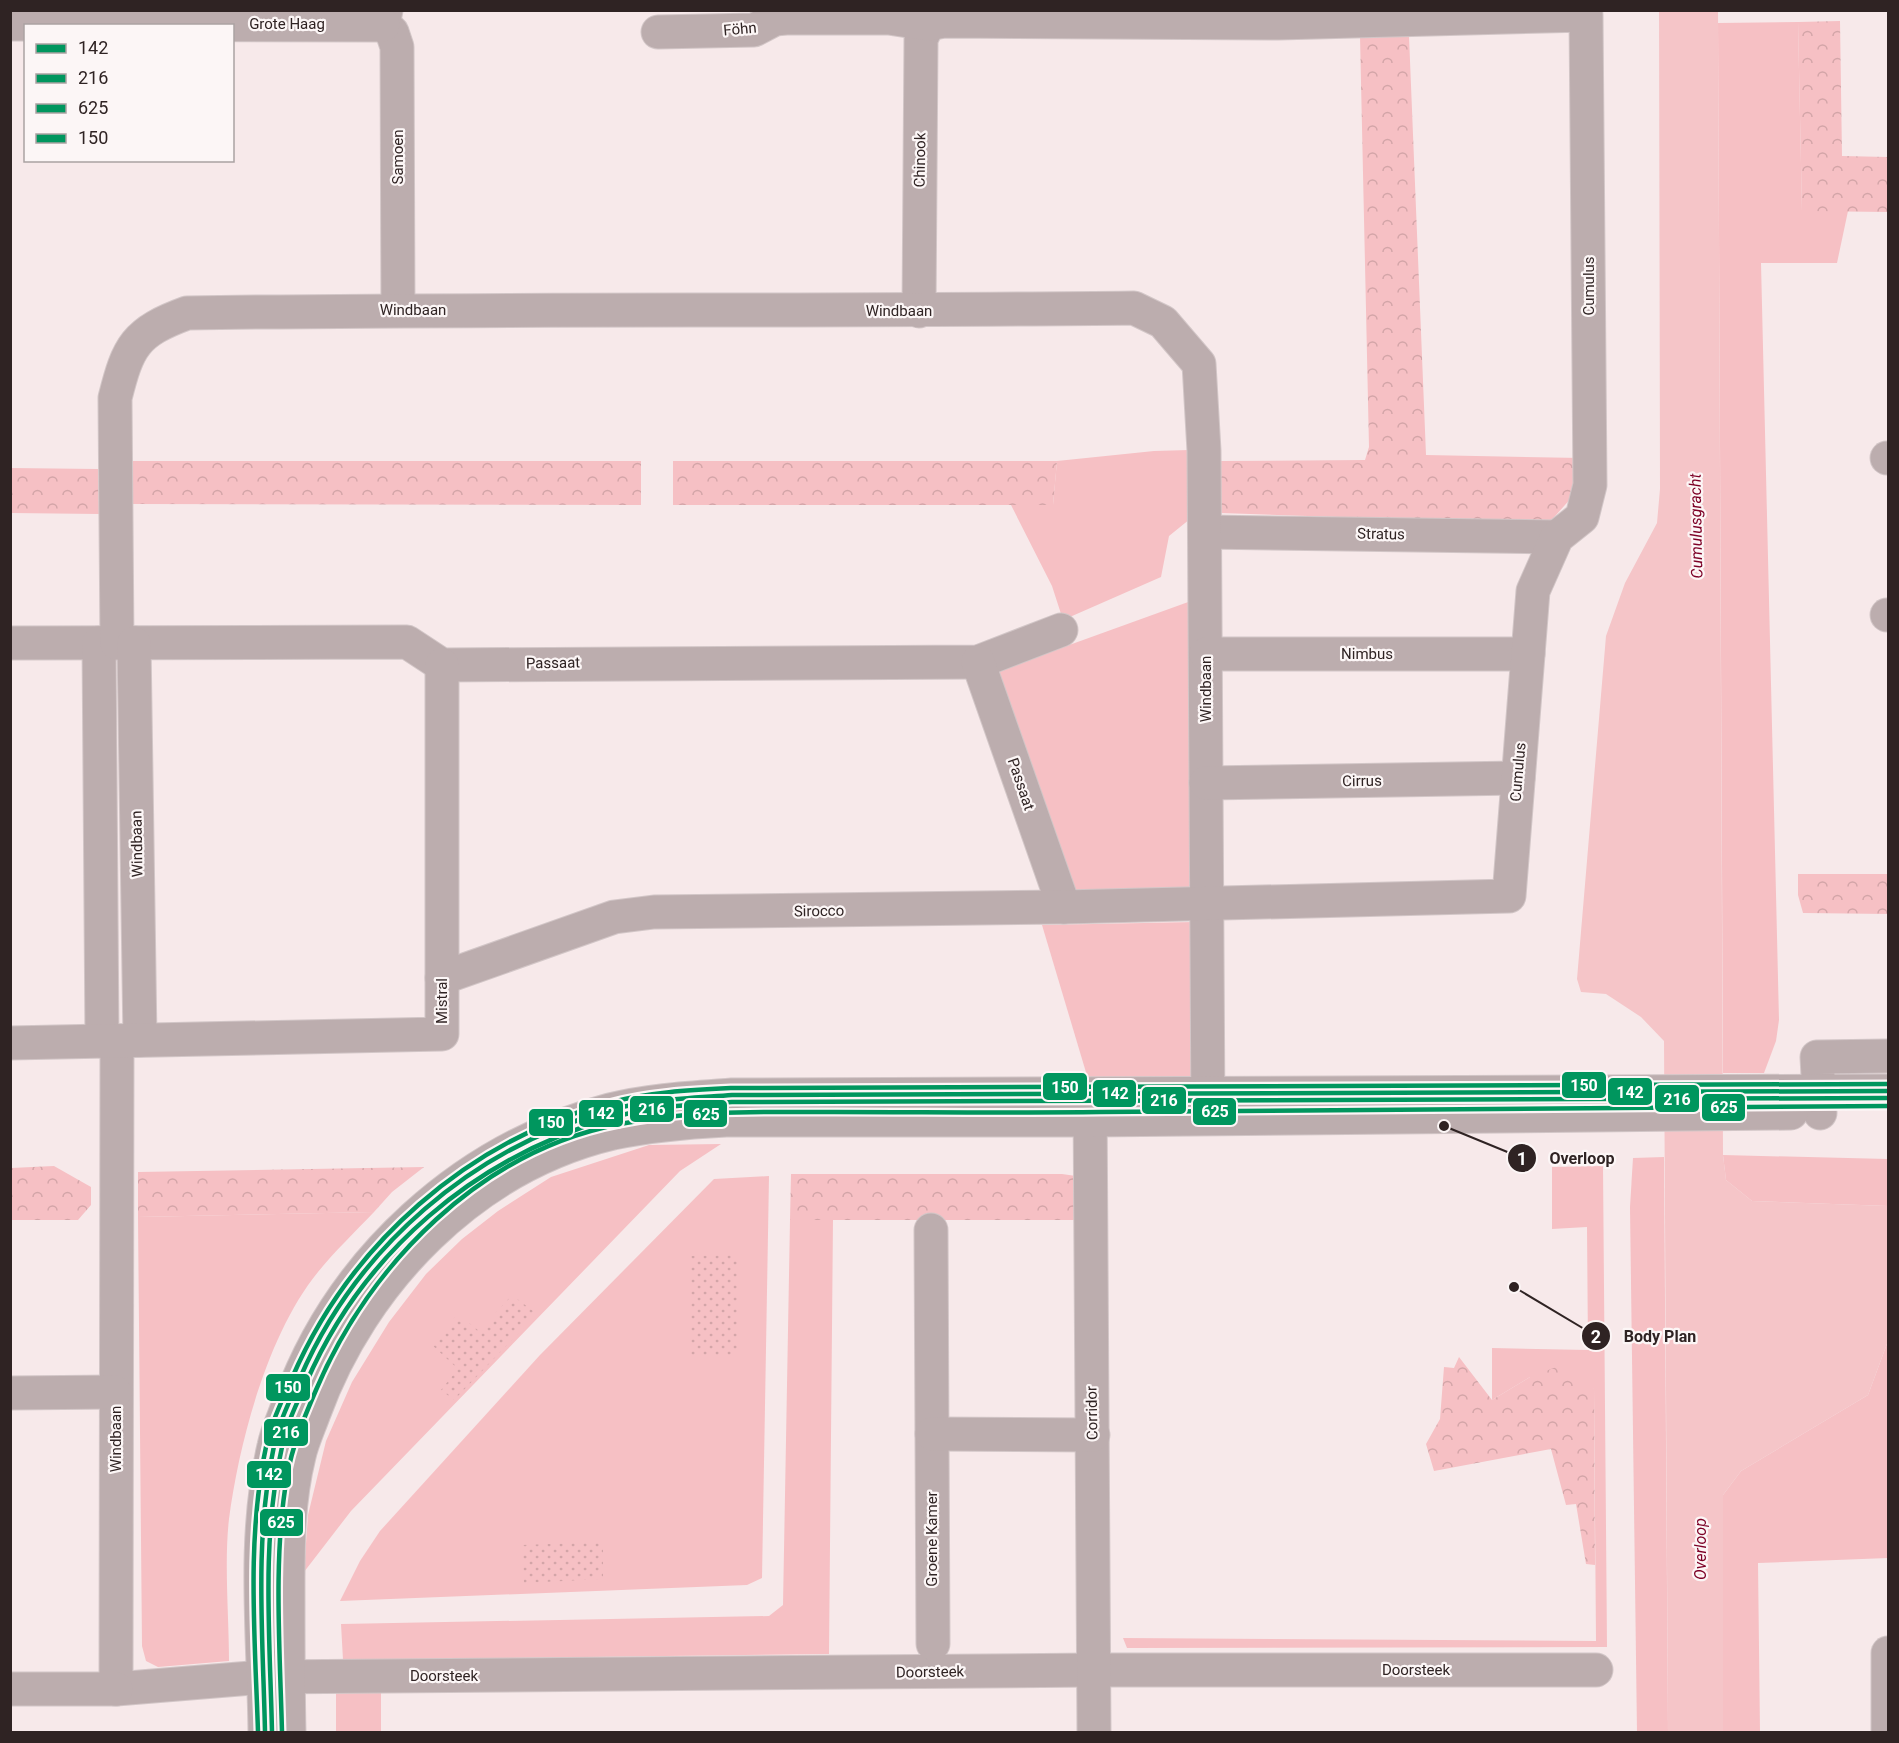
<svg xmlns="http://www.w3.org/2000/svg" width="1899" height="1743" font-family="Roboto,sans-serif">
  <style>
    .grass { fill: #f6c0c4 }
    .forest { fill: url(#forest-crowns) }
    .park { fill: url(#park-dots) }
    .water { fill: #f5c5c8 }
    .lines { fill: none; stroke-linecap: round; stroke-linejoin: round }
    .minor-casing { stroke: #d2c6c7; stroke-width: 35 }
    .minor { stroke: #bcadae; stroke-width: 33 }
    .bus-1-casing { stroke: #fcf6f6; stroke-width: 9 }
    .bus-2-casing { stroke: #fcf6f6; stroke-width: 9 }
    .bus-3-casing { stroke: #fcf6f6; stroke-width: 9 }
    .bus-4-casing { stroke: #fcf6f6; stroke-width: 9 }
    .bus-1 { stroke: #00965e; stroke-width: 4.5 }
    .bus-2 { stroke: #00965e; stroke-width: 4.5 }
    .bus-3 { stroke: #00965e; stroke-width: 4.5 }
    .bus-4 { stroke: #00965e; stroke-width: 4.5 }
    .labels { text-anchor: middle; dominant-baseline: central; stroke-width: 4.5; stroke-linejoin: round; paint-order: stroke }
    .street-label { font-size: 15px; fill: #2f2323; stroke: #fcf6f6 }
    .water-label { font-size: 16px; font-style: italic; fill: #7d0026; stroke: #fcf6f6 }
    .leader { fill: none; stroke: #2f2323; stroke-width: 2 }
    .callout-dot { fill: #2f2323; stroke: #fcf6f6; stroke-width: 2 }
    .mark-label { font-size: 18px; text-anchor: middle; font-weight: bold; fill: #fff }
    .callout-label { font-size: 16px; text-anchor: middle; font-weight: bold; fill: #2f2323; stroke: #fcf6f6; stroke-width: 4.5; stroke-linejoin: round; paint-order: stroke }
    .line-badge { stroke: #fcf6f6; stroke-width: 2 }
    .badge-label { font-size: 16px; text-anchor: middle; font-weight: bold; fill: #fff }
  </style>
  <defs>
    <pattern id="forest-crowns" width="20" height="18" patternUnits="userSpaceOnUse" patternTransform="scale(1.5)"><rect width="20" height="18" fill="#f6c0c4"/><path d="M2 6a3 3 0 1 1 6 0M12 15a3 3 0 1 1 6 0" fill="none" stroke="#d3a5a8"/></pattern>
    <pattern id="park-dots" width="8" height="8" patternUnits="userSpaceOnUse" patternTransform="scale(1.5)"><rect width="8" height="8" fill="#f6c0c4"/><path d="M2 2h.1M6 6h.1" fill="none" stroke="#d3a5a8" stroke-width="1.8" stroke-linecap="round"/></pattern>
  </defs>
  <rect width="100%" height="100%" fill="#f7e9ea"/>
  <g class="grass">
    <polygon points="1798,22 1802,211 1848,211 1837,263 1761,263 1779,1020 1776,1041 1764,1073 1723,1073 1718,23"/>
    <polygon points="1189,450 1190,519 1169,536 1161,577 1063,620 1052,586 1011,505 1053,505 1057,461 1154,451"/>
    <polygon points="1191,601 1195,892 1074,894 989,674"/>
    <polygon points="1195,922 1197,1078 1088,1079 1042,925"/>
    <polygon points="721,1144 680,1171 351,1511 304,1572 308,1515 326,1441 352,1382 389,1322 426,1274 462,1239 498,1211 551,1177 649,1145"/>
    <polygon points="1723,1155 1888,1159 1888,1206 1752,1201 1726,1180"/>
    <polygon points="1664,1157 1668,1732 1637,1732 1630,1207 1633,1158"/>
    <polygon points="1603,1166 1607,1647 1127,1648 1123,1638 1596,1641 1594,1389 1530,1377 1492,1400 1492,1348 1588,1350 1587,1227 1552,1229 1552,1167"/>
    <polygon points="769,1176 762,1578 747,1585 340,1601 360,1561 380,1531 540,1355 714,1179"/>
    <path d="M374,1212C355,1232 335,1251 318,1272C268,1333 239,1442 229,1519C224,1562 229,1618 229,1661L158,1667L146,1661L142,1646L138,1217Z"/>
    <polygon points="833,1219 829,1654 343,1660 341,1624 769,1616 783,1605 790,1220"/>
    <polygon points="1888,1341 1888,1558 1758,1563 1760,1732 1723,1732 1723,1495 1741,1471 1868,1395"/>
    <rect x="336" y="1689" width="45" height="43"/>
  </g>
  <g class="forest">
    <polygon points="1840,21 1842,156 1888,157 1888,212 1802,211 1798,22"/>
    <polygon points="1360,36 1409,36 1426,455 1582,458 1573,496 1548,524 1221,513 1221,461 1365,460 1369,447"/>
    <polygon points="129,461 641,461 641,505 130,504"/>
    <polygon points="673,461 1057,461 1053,505 673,505"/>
    <polygon points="11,468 98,469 99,514 11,513"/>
    <polygon points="1798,874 1888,874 1888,914 1803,913 1798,895"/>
    <polygon points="54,1166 91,1187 91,1205 78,1220 11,1220 11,1168"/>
    <polygon points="424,1167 392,1192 374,1212 138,1217 138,1172"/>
    <polygon points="791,1174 1062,1174 1076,1176 1083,1220 790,1220"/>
    <polygon points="1459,1357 1492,1400 1530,1377 1564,1364 1594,1389 1595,1565 1586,1564 1576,1504 1566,1505 1551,1449 1434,1471 1426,1444 1440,1419 1444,1367 1454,1368"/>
  </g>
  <g class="park">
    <polygon points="737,1255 739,1356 691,1355 689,1256"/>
    <polygon points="512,1295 537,1314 454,1400 441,1390 458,1369 431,1344 458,1314 479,1331"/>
    <polygon points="603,1542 603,1579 524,1583 522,1545"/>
  </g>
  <polygon class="water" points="1659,11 1718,11 1723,1155 1726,1180 1752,1201 1888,1206 1888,1341 1868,1395 1741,1471 1723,1495 1723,1732 1668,1732 1664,1041 1641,1017 1606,994 1581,992 1577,979 1606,636 1625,583 1657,523 1660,489"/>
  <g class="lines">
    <defs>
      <g id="minor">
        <polyline points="386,10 383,25 392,32 397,47 398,310"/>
        <polyline points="10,24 383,25"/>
        <polyline points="919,311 921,39 928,24 928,10"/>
        <polyline points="1887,458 1888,458"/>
        <polyline points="1205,532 1557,537"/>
        <polyline points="1887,615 1888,615"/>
        <polyline points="10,643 407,642 442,665 978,662 1061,630"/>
        <polyline points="99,643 102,1041"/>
        <path d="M117,643L115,398C128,346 135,332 187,313C503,308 818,312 1134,308L1163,322L1199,364L1204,451L1208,1118"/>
        <polyline points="134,643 140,1040"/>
        <polyline points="1206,654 1528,654"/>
        <polyline points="978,662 1064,907"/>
        <polyline points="1206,783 1518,778"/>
        <polyline points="442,978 614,917 654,912 1064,907 1509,896 1533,591 1557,537 1582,517 1590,485 1586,15 1278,23 944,21 928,24 889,18 786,18 775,19 754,30 658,32"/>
        <polyline points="117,1041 116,1689 264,1677 1094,1670 1596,1670"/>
        <polyline points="10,1043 442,1034 442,665"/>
        <polyline points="1090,1098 1094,1732"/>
        <polyline points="1820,1113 1817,1057 1888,1056"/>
        <polyline points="931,1230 933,1644"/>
        <polyline points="10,1393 115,1392"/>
        <polyline points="932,1434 1093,1435"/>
        <polyline points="10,1689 116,1689"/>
        <path d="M265,1732C264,1638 252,1539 274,1446C277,1431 284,1417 289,1403C341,1260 463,1149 610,1110C650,1100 691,1098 732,1095L1888,1091"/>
        <path d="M289,1732C288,1689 288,1645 288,1601C288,1552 287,1504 299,1456C302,1442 309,1427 314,1413C362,1281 473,1166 613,1133C651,1125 688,1122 726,1120H1090L1791,1113"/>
        <polyline points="1888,1732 1888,1653"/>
      </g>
    </defs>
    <use href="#minor" class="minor-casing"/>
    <use href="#minor" class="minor"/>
    <defs>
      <path id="bus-1" d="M265,1732C263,1636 254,1540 274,1446C279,1422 290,1400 300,1378C357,1247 472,1148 610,1110C649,1099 692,1098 732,1095L1888,1091"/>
      <path id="bus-2" d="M272,1732C270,1637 261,1540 282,1447C286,1425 297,1403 306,1383C363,1252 474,1158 611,1118C650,1106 692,1105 732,1102L1888,1098"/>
      <path id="bus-3" d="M282,1732C280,1652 273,1555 287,1477C292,1446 304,1418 316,1390C370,1263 481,1151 620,1124C691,1110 762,1112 834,1112C923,1112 1011,1113 1100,1112C1363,1110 1625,1108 1888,1106"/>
      <path id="bus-4" d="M258,1732C255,1636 246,1537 267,1442C272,1420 283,1399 292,1378C350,1244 467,1141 608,1103C648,1092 691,1090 732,1088L1888,1084"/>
    </defs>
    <use href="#bus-1" class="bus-1-casing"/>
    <use href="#bus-2" class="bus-2-casing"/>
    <use href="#bus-3" class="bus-3-casing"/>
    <use href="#bus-4" class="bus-4-casing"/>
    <use href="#bus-1" class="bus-1"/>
    <use href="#bus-2" class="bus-2"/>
    <use href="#bus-3" class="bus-3"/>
    <use href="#bus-4" class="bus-4"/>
  </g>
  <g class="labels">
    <g class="street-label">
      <text x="287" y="24">Grote Haag</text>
      <text transform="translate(740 29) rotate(-5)">Föhn</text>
      <text transform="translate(398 157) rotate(-90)">Samoen</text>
      <text transform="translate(920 160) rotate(-89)">Chinook</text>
      <text transform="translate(1589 286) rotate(-90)">Cumulus</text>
      <text x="413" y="310">Windbaan</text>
      <text x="899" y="311">Windbaan</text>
      <text transform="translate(1381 534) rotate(1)">Stratus</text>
      <text x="1367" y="654">Nimbus</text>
      <text transform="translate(553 663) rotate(-1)">Passaat</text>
      <text transform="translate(1206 689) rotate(-90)">Windbaan</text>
      <text transform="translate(1518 772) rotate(-85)">Cumulus</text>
      <text transform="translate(1362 781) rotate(-1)">Cirrus</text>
      <text transform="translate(1021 784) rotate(71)">Passaat</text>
      <text transform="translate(137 844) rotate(-91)">Windbaan</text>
      <text transform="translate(819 911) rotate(-1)">Sirocco</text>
      <text transform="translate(442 1001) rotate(-90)">Mistral</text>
      <text transform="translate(1092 1413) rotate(-91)">Corridor</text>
      <text transform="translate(116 1439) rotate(-90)">Windbaan</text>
      <text transform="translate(932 1539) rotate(-90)">Groene Kamer</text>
      <text x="1416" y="1670">Doorsteek</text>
      <text transform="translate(930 1672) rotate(-1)">Doorsteek</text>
      <text x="444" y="1676">Doorsteek</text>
    </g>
    <g class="water-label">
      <text transform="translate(1696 526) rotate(-91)">Cumulusgracht</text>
      <text transform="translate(1700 1549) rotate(-90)">Overloop</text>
    </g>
  </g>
  <path class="leader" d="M1444 1126L1522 1158M1514 1287L1596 1336"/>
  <g class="callout-dot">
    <circle cx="1444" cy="1126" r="6"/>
    <circle cx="1514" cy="1287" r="6"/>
    <circle cx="1522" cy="1158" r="15"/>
    <circle cx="1596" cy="1336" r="15"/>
  </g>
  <g class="mark-label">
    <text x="1522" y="1165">1</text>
    <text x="1596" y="1343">2</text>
  </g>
  <g class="callout-label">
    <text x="1582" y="1164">Overloop</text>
    <text x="1660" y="1342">Body Plan</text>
  </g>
  <g class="line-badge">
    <rect x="1561" y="1071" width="46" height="28" rx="6" fill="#00965e"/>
    <rect x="1042" y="1072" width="46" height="29" rx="6" fill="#00965e"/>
    <rect x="1607" y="1077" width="46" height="29" rx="6" fill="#00965e"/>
    <rect x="1092" y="1079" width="45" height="29" rx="6" fill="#00965e"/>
    <rect x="1654" y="1084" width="46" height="29" rx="6" fill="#00965e"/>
    <rect x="1141" y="1086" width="46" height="29" rx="6" fill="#00965e"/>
    <rect x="1701" y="1093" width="45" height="29" rx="6" fill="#00965e"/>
    <rect x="629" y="1095" width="46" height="28" rx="6" fill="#00965e"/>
    <rect x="1192" y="1097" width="45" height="29" rx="6" fill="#00965e"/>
    <rect x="578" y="1099" width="46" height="29" rx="6" fill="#00965e"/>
    <rect x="683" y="1099" width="45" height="29" rx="6" fill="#00965e"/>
    <rect x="528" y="1108" width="46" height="29" rx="6" fill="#00965e"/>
    <rect x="265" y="1373" width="46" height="29" rx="6" fill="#00965e"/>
    <rect x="263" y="1418" width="46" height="29" rx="6" fill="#00965e"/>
    <rect x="246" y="1460" width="46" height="29" rx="6" fill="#00965e"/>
    <rect x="259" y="1508" width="45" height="29" rx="6" fill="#00965e"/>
  </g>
  <g class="badge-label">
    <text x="1584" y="1091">150</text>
    <text x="1065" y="1093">150</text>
    <text x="1630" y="1098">142</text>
    <text x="1115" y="1099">142</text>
    <text x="1677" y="1105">216</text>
    <text x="1164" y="1106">216</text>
    <text x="1724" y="1113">625</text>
    <text x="652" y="1115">216</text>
    <text x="1215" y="1117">625</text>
    <text x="601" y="1119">142</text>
    <text x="706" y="1120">625</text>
    <text x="551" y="1128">150</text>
    <text x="288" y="1393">150</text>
    <text x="286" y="1438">216</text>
    <text x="269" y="1480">142</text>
    <text x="281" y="1528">625</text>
  </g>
  <rect width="1899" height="1743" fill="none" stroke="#2f2323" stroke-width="24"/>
  <rect x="24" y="24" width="210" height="138" fill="#fcf6f6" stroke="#aaa2a2" stroke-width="1.5"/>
  <rect x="36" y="44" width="30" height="9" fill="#00965e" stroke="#aaa2a2" stroke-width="1.5"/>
  <text x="78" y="54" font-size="18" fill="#2f2323">142</text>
  <rect x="36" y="74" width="30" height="9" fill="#00965e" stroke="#aaa2a2" stroke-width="1.5"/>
  <text x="78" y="84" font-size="18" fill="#2f2323">216</text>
  <rect x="36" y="104" width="30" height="9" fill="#00965e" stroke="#aaa2a2" stroke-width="1.5"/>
  <text x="78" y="114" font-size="18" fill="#2f2323">625</text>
  <rect x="36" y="134" width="30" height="9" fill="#00965e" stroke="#aaa2a2" stroke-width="1.5"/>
  <text x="78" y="144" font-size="18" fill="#2f2323">150</text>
</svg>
